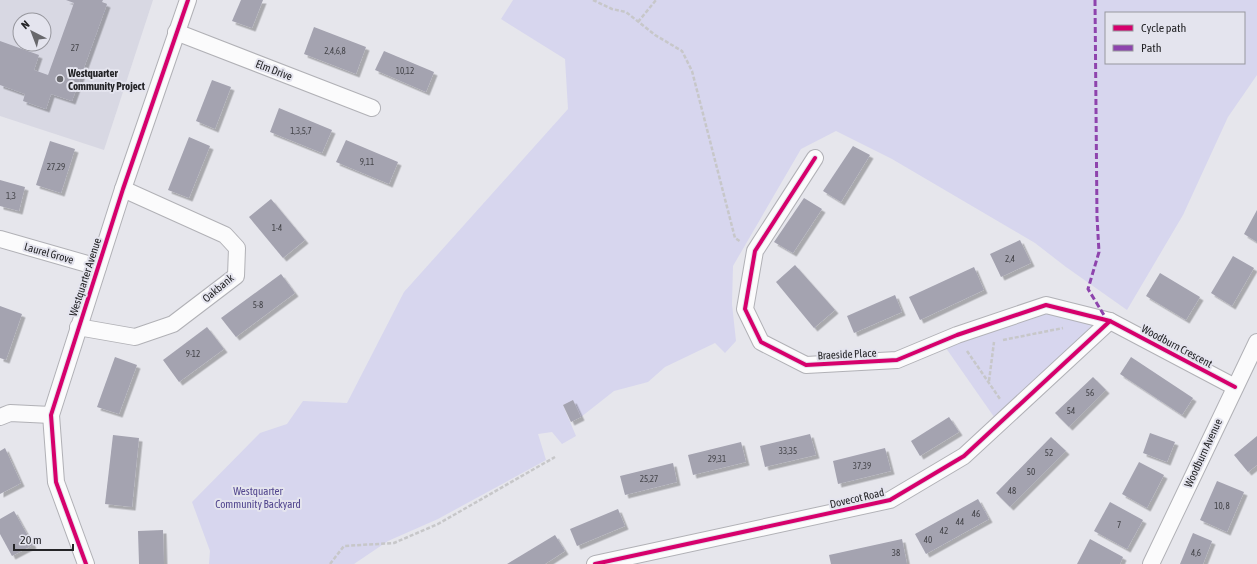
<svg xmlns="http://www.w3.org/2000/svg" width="1257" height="564" font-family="'Asap Condensed',sans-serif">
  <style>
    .built { fill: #d8d8e3; fill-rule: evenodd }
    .green { fill: #d7d6ee; fill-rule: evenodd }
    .building { fill: #a4a3b0; filter: url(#shadow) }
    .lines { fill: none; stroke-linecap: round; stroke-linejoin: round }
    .minor-casing { stroke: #b1b1b6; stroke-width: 18 }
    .path { stroke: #c7c7c9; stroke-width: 2.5; stroke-dasharray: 4 2; stroke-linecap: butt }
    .minor { stroke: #fbfbfc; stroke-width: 16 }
    .quiet { stroke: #8e44ad; stroke-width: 3; stroke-dasharray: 6 3; stroke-linecap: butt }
    .cycleway-casing { stroke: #e4e4ee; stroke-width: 6 }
    .cycleway { stroke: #d6006c; stroke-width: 4 }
    .poi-dot { fill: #68686c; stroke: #e4e4ee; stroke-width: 1.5 }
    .labels { text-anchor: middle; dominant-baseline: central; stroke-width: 4; stroke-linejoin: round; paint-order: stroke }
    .number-label { font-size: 9px; fill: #444449 }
    .street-label { font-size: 11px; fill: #242427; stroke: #e4e4ee }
    .poi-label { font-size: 11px; font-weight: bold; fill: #242427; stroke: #e4e4ee; text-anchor: start }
    .park-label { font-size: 11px; fill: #52468e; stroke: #e4e4ee }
  </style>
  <defs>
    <filter id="shadow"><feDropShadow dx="3.5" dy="3.5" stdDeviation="0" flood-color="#0004"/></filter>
  </defs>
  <rect width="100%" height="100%" fill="#e6e6ec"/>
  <path class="built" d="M0,0H153L104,150L0,116ZM20,20H44V44H20Z"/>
  <g class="green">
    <path d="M513,0H1257V75L1228,117L1183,215L1127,310L1066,267L1035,243L892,159L836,131L801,149L733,266L732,304L736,341L725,353L715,343L665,367L648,382L614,391L581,417L573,401L563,405L576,436L562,444L552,432L538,434L546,460L438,519L388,541L354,564H209L210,551L192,502L260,433L287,424L303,401L347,403L404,292L568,109L565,59L501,19ZM1106,13H1244V63H1106Z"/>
    <polygon points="1046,305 1110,321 999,424 941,341"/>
  </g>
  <g class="building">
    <polygon points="66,0 103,0 102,2 107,4 72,101 51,94 46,109 23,101 25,94 0,85 0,41 39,55 34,70 48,75 74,3"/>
    <polygon points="241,0 263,0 252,28 232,21"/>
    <polygon points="314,27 366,47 356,74 304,54"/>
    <polygon points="384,51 434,72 426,92 375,70"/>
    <polygon points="212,80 231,87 215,129 196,121"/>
    <polygon points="279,108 332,130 322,153 270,132"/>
    <polygon points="189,137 210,146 189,198 168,190"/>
    <polygon points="346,140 398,162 389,184 336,162"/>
    <polygon points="50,141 75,149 61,193 36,185"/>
    <polygon points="853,146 870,155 841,202 823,191"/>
    <polygon points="0,180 25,187 19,211 0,206"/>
    <polygon points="804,198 822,209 793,253 774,242"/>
    <polygon points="271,199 305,240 283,258 249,217"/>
    <polygon points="1257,210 1257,242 1244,234"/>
    <polygon points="1020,240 1031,263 1001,277 990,254"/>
    <polygon points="1233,256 1254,268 1232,306 1211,293"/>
    <polygon points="795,265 835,310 814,328 776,282"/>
    <polygon points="974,267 984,290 920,320 909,297"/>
    <polygon points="1160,273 1200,297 1186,320 1146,296"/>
    <polygon points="281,274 295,293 236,337 221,318"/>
    <polygon points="895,295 902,312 854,333 847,316"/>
    <polygon points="0,306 22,314 6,360 0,358"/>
    <polygon points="207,327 224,349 179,382 163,360"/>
    <polygon points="115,357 137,365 119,414 97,407"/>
    <polygon points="1131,357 1193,398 1182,415 1120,374"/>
    <polygon points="1093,377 1106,390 1069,427 1055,413"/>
    <polygon points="573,400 581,417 571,422 563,405"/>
    <polygon points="949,417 959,432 920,456 911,441"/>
    <polygon points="1150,433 1175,442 1167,462 1143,453"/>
    <polygon points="810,434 816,455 765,467 760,446"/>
    <polygon points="113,435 139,438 132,507 105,504"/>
    <polygon points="1257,436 1257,465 1248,472 1234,455"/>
    <polygon points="1051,437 1066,451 1010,507 996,493"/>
    <polygon points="741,442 746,462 693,475 688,455"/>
    <polygon points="5,448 21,483 0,494 0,451"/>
    <polygon points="885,448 891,471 838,484 833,461"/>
    <polygon points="1139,462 1164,475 1147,508 1122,494"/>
    <polygon points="673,463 677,482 625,495 620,476"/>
    <polygon points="1217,481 1244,492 1227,532 1200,520"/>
    <polygon points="978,499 989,519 926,554 915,534"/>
    <polygon points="1110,502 1143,520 1127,549 1094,531"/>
    <polygon points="618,509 625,526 577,546 570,529"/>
    <polygon points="14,511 33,545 12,556 0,534 0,519"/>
    <polygon points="163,530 164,564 139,564 138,531"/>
    <polygon points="1193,533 1212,541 1203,564 1180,564"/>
    <polygon points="555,535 565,551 545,564 507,564"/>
    <polygon points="902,539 907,564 831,564 829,555"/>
    <polygon points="1090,539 1123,557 1120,564 1077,564"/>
  </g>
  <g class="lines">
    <defs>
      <g id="minor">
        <polyline points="176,32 372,108"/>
        <polyline points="815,158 755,251 745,309 761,342 806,365 897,360 957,335 1046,305 1110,321 1235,387"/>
        <polyline points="0,239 98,267"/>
        <polyline points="78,327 135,337 173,324 236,276 237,248 225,235 123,189"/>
        <polyline points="0,417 10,413 51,415"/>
        <polyline points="86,564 56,482 51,415 123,189 188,0"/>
        <polyline points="595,564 890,500 964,456 1110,321"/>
        <polyline points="1151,564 1257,342"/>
      </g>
    </defs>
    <use href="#minor" class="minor-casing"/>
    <g class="path">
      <polyline points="593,0 612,9 626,12 655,35 682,51 692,71 735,238 741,242"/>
      <polyline points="638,22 656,0"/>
      <polyline points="1003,340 1063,328"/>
      <polyline points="967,351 1000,399"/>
      <polyline points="989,381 994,342"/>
      <polyline points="330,564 344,546 394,543 438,524 555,457"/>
    </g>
    <use href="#minor" class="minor"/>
    <polyline class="quiet" points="1095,0 1097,217 1099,252 1088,289 1107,320"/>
    <defs>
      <g id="cycleway">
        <polyline points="815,158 755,251 745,309 761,342 806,365 897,360 957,335 1046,305 1110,321 1235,387"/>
        <polyline points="86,564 56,482 51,415 123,189 188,0"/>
        <polyline points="595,564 890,500 964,456 1110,321"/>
      </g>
    </defs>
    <use href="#cycleway" class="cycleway-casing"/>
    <use href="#cycleway" class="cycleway"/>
  </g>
  <circle class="poi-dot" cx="60" cy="79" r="4"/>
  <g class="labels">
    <g class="number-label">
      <text x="75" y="48">27</text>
      <text x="335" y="51">2,4,6,8</text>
      <text x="405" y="71">10,12</text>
      <text x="301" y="131">1,3,5,7</text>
      <text x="367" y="162">9,11</text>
      <text x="56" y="167">27,29</text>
      <text x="11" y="196">1,3</text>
      <text x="277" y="228">1-4</text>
      <text x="1010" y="259">2,4</text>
      <text x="258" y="305">5-8</text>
      <text x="193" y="354">9-12</text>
      <text x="1090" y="393">56</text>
      <text x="1071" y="411">54</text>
      <text x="788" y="451">33,35</text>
      <text x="1049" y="453">52</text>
      <text x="717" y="459">29,31</text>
      <text x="862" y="466">37,39</text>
      <text x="1031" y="472">50</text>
      <text x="649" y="479">25,27</text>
      <text x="1012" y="491">48</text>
      <text x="1222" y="506">10, 8</text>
      <text x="976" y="514">46</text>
      <text x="960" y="522">44</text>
      <text x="1119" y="525">7</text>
      <text x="944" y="531">42</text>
      <text x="928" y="540">40</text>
      <text x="896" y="553">38</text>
      <text x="1196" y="553">4,6</text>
    </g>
    <g class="street-label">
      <text transform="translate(274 70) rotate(21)">Elm Drive</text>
      <text transform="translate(49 253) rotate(16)">Laurel Grove</text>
      <text transform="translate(85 277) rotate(-72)">Westquarter Avenue</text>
      <text transform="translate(218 288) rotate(-40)">Oakbank</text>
      <text transform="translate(1177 346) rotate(28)">Woodburn Crescent</text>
      <text transform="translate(847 354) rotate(-3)">Braeside Place</text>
      <text transform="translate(1203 453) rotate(-65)">Woodburn Avenue</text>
      <text transform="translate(857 498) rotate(-13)">Dovecot Road</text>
    </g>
    <g class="poi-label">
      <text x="68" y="73">Westquarter<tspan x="68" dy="13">Community Project</tspan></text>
    </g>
    <g class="park-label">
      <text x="258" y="491">Westquarter<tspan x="258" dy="13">Community Backyard</tspan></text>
    </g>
  </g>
  <rect x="1105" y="12" width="140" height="52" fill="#e4e4ee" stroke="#97979e"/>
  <rect x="1113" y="25" width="20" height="6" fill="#d6006c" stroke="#97979e"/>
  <text x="1141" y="32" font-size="12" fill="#242427">Cycle path</text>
  <rect x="1113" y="45" width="20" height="6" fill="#8e44ad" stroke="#97979e"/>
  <text x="1141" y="52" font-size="12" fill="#242427">Path</text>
  <g transform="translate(32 32) rotate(318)"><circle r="19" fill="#e4e4ee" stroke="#97979e"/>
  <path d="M0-3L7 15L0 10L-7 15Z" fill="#68686c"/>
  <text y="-6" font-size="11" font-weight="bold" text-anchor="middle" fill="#242427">N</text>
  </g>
  <path d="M14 544v6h59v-6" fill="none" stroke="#242427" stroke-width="2"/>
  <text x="20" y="544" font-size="12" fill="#242427" stroke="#e4e4ee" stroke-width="3" paint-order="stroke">20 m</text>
</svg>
